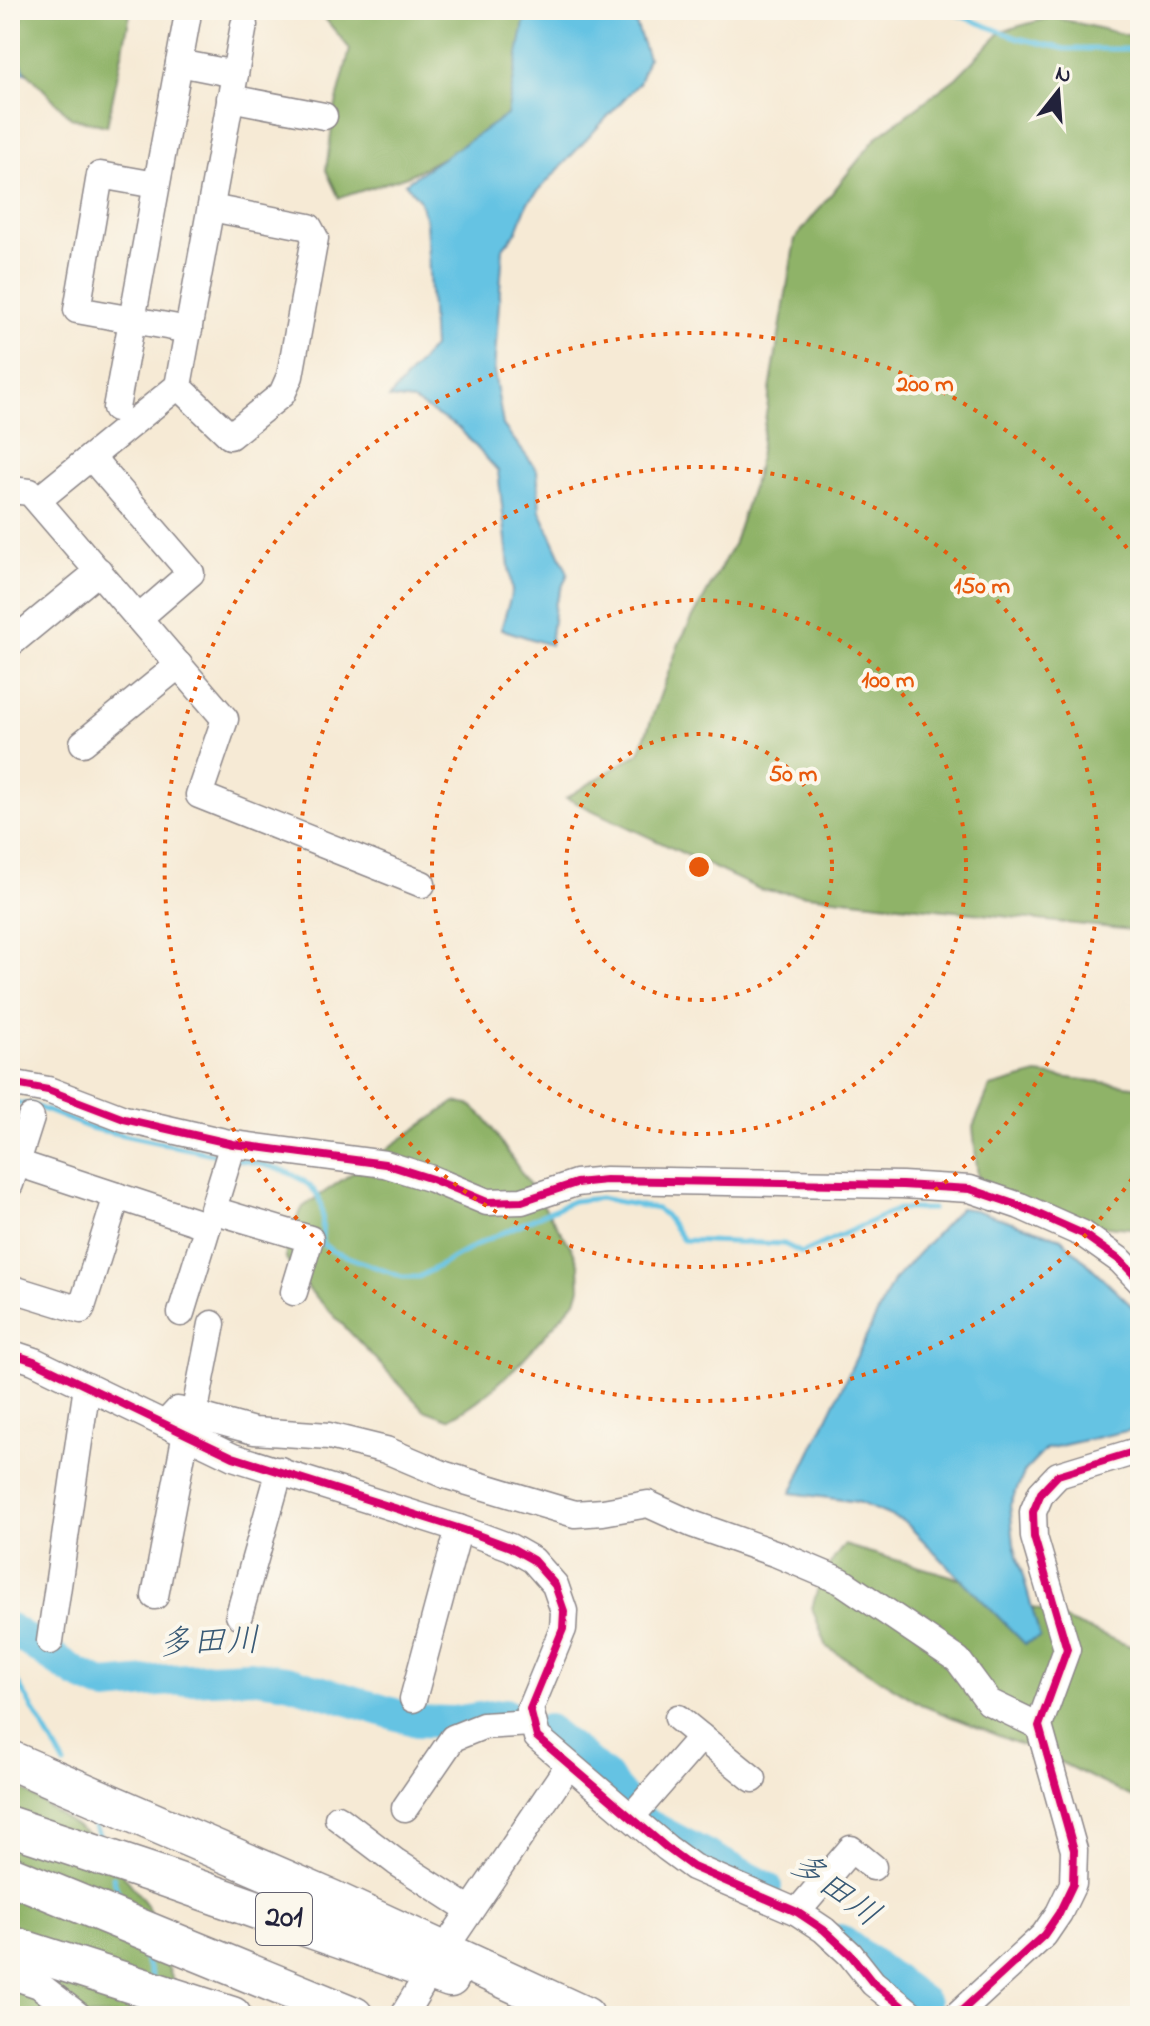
<svg xmlns="http://www.w3.org/2000/svg" width="1150" height="2026" font-family="'Indie Flower','Klee One',sans-serif">
  <style>
    .forest { fill: #8fb368; stroke: #586a52; stroke-width: 2 }
    .water { fill: #65c3e3; stroke: #44728f; stroke-width: 2 }
    .lines { fill: none; stroke-linecap: round; stroke-linejoin: round }
    .stream { stroke: #65c3e3; stroke-width: 5 }
    .river { stroke: #65c3e3; stroke-width: 32 }
    .minor-casing { stroke: #8c8688; stroke-width: 29 }
    .highway-casing { stroke: #8c8688; stroke-width: 41 }
    .minor { stroke: #fff; stroke-width: 26 }
    .highway { stroke: #fff; stroke-width: 38 }
    .cycleway-casing { stroke: #fbf7ec; stroke-width: 13 }
    .cycleway { stroke: #d6006c; stroke-width: 8 }
    .ring { fill: none; stroke: #e8590c; stroke-width: 4; stroke-dasharray: 4 8 }
    .labels { text-anchor: middle; dominant-baseline: central; stroke-width: 8; stroke-linejoin: round; paint-order: stroke }
    .shield { fill: #fbf7ec; stroke: #636270; stroke-width: 2 }
    .shield-label { font-size: 30px; font-weight: bold; fill: #22223b }
    .water-label { font-size: 34px; font-style: italic; fill: #395a76; stroke: #fbf7ec }
    .centre { fill: #e8590c; stroke: #fbf7ec; stroke-width: 4 }
    .ring-label { font-size: 24px; text-anchor: middle; font-weight: bold; fill: #e8590c; stroke: #fbf7ec; stroke-width: 8; stroke-linejoin: round; paint-order: stroke }
  </style>
  <rect width="100%" height="100%" fill="#fbf7ec"/>
  <filter id="ink" filterUnits="userSpaceOnUse"><feTurbulence type="fractalNoise" baseFrequency=".0125" numOctaves="2"/><feDisplacementMap in="SourceGraphic" scale="16" xChannelSelector="R" yChannelSelector="G"/><feConvolveMatrix kernelMatrix="1 2 1 2 8 2 1 2 1" color-interpolation-filters="sRGB"/></filter>
  <filter id="wash" filterUnits="userSpaceOnUse"><feTurbulence type="fractalNoise" baseFrequency=".006" numOctaves="4" result="noise"/><feDisplacementMap in="SourceGraphic" scale="32" xChannelSelector="R" yChannelSelector="G"/><feGaussianBlur stdDeviation="1.8" result="paint"/><feColorMatrix in="noise" values="0 0 0 0 0 0 0 0 0 0 0 0 0 0 0 0 0 1.4 0 .05"/><feComposite in="paint" operator="in"/></filter>
  <g filter="url(#wash)">
    <rect width="100%" height="100%" fill="#f6ead5"/>
    <g class="forest">
      <polygon points="10,10 131,10 107,126 71,118 23,68 10,47 10,41 22,19 10,21"/>
      <polygon points="318,10 538,10 526,22 511,112 488,135 407,176 339,198 326,170 334,113 350,49"/>
      <polygon points="1052,17 1140,38 1140,931 761,890 566,798 639,753 680,641 733,545 756,475 795,239 877,137 956,78 1002,31"/>
      <polygon points="1037,1074 1140,1087 1140,1229 1031,1219 978,1178 973,1127 990,1087"/>
      <path d="M455,1102L472,1106L485,1118L573,1250L579,1266L580,1288L576,1300C537,1343 500,1393 448,1419L424,1410L297,1277L286,1259L285,1240L303,1207Z"/>
      <polygon points="844,1545 958,1578 1140,1650 1140,1801 1039,1752 924,1706 827,1647 812,1608 822,1575"/>
      <polygon points="10,1781 95,1839 147,1905 185,2016 10,2016"/>
    </g>
    <g class="water">
      <polygon points="543,10 606,10 636,24 648,58 639,83 528,202 517,231 503,248 494,372 503,425 537,470 540,511 568,573 555,604 550,645 501,629 512,592 498,471 459,428 413,401 389,398 433,347 426,220 419,199 405,183 507,115 524,22 539,17"/>
      <polygon points="11,23 13,46 26,73 10,73"/>
      <polygon points="960,1208 975,1210 1061,1238 1140,1314 1140,1428 1046,1449 1025,1471 1010,1505 1014,1544 1040,1637 1025,1644 905,1522 858,1502 791,1493 893,1281"/>
    </g>
    <g class="lines">
      <g class="stream">
        <polyline points="945,10 1018,38 1065,49 1140,49"/>
        <polyline points="10,1102 32,1105 90,1128 222,1156"/>
        <path d="M236,1159C262,1165 299,1169 316,1193C325,1206 322,1228 322,1243L332,1251L402,1277H419L484,1241L573,1201L600,1198L657,1209L665,1215L683,1240L784,1244L802,1253L898,1209H932"/>
        <polyline points="10,1669 65,1765"/>
        <polyline points="90,1813 101,1841"/>
        <polyline points="113,1877 123,1905"/>
        <polyline points="139,1944 152,1976"/>
      </g>
      <g class="river">
        <polyline points="10,1629 78,1674 105,1686 170,1680 250,1676 287,1681 417,1721 453,1722 505,1714"/>
        <polyline points="548,1730 604,1776 644,1823 766,1887"/>
        <polyline points="840,1940 924,2003"/>
      </g>
    </g>
  </g>
  <g filter="url(#ink)">
    <g class="lines">
      <defs>
        <g id="minor">
          <polyline points="179,63 235,74"/>
          <polyline points="230,98 324,116"/>
          <polyline points="156,185 100,175 77,310 189,330"/>
          <polyline points="178,386 230,436 282,394 290,376 315,238 309,227 211,208"/>
          <polyline points="116,408 187,19"/>
          <polyline points="91,457 191,573 139,618"/>
          <polyline points="10,490 30,492 225,719 199,795 422,884"/>
          <polyline points="38,500 178,386 244,25"/>
          <polyline points="10,644 99,571"/>
          <polyline points="83,743 179,665"/>
          <polyline points="10,1083 48,1090 124,1119 233,1144 385,1164 432,1179 487,1202 522,1201 576,1183 606,1180 902,1185 970,1189 1020,1206 1083,1234 1121,1261 1140,1281"/>
          <polyline points="17,1163 208,1226"/>
          <polyline points="10,1184 31,1118"/>
          <polyline points="213,1210 310,1239 294,1292"/>
          <polyline points="10,1288 81,1310 117,1196"/>
          <polyline points="181,1313 233,1144"/>
          <polyline points="10,1353 34,1361 233,1457 464,1530 510,1547 533,1560 555,1585 564,1611 563,1629 530,1709 537,1737 667,1848 693,1867 797,1912 824,1930 850,1954 873,1983 914,2016"/>
          <polyline points="194,1415 212,1324"/>
          <polyline points="165,1424 178,1410 254,1431 329,1436 386,1450 445,1475 575,1514 603,1512 648,1504 692,1524 777,1554 841,1581 958,1660 989,1702 1039,1726"/>
          <polyline points="155,1596 186,1433"/>
          <polyline points="239,1615 280,1470"/>
          <polyline points="50,1641 87,1386"/>
          <polyline points="413,1699 459,1528"/>
          <polyline points="678,1718 753,1779"/>
          <polyline points="405,1808 453,1738 483,1726 532,1723"/>
          <polyline points="632,1816 701,1737"/>
          <polyline points="338,1818 396,1862 470,1910"/>
          <polyline points="797,1912 851,1849 873,1867"/>
          <polyline points="454,1935 568,1766"/>
          <polyline points="10,1975 39,1985 79,2016"/>
          <polyline points="403,2016 424,1981"/>
          <polyline points="956,2016 1044,1935 1059,1913 1073,1884 1074,1850 1039,1726 1067,1649 1034,1537 1033,1512 1041,1493 1058,1475 1140,1450"/>
        </g>
        <g id="highway">
          <polyline points="10,1760 333,1900 585,2016"/>
          <polyline points="10,1826 164,1877 450,1978"/>
          <polyline points="10,1875 354,2016"/>
          <polyline points="10,1945 232,2016"/>
        </g>
      </defs>
      <use href="#minor" class="minor-casing"/>
      <use href="#highway" class="highway-casing"/>
      <use href="#minor" class="minor"/>
      <use href="#highway" class="highway"/>
      <defs>
        <g id="cycleway">
          <polyline points="10,1083 48,1090 124,1119 233,1144 385,1164 432,1179 487,1202 522,1201 576,1183 606,1180 902,1185 970,1189 1020,1206 1083,1234 1121,1261 1140,1281"/>
          <polyline points="10,1353 34,1361 233,1457 464,1530 510,1547 533,1560 555,1585 564,1611 563,1629 530,1709 537,1737 667,1848 693,1867 797,1912 824,1930 850,1954 873,1983 914,2016"/>
          <polyline points="956,2016 1044,1935 1059,1913 1073,1884 1074,1850 1039,1726 1067,1649 1034,1537 1033,1512 1041,1493 1058,1475 1140,1450"/>
        </g>
      </defs>
      <use href="#cycleway" class="cycleway-casing"/>
      <use href="#cycleway" class="cycleway"/>
    </g>
  </g>
  <g class="ring">
    <circle cx="699" cy="867" r="133"/>
    <circle cx="699" cy="867" r="267"/>
    <circle cx="699" cy="867" r="400"/>
    <path d="M1139 1169A534 534 0 1 1 1139 565"/>
  </g>
  <g class="labels">
    <rect class="shield" x="256" y="1893" width="56" height="52" rx="6"/>
    <g class="shield-label">
      <text x="284" y="1919">201</text>
    </g>
    <g class="water-label">
      <text transform="translate(209 1644) rotate(-2)">多田川</text>
      <text transform="translate(834 1891) rotate(36)">多田川</text>
    </g>
  </g>
  <circle cx="699" cy="867" r="12" class="centre"/>
  <g class="ring-label">
    <text x="925" y="391">200 m</text>
    <text x="982" y="593">150 m</text>
    <text x="888" y="687">100 m</text>
    <text x="793" y="781">50 m</text>
  </g>
  <rect width="1150" height="2026" fill="none" stroke="#fbf7ec" stroke-width="40"/>
  <g transform="translate(1058 92) rotate(17)" stroke="#fbf7ec" stroke-width="6" paint-order="stroke">
  <path d="M0-6L14 30L0 20L-14 30Z" fill="#22223b"/>
  <text y="-12" font-size="22" font-weight="bold" text-anchor="middle" fill="#22223b">N</text>
  </g>
</svg>
